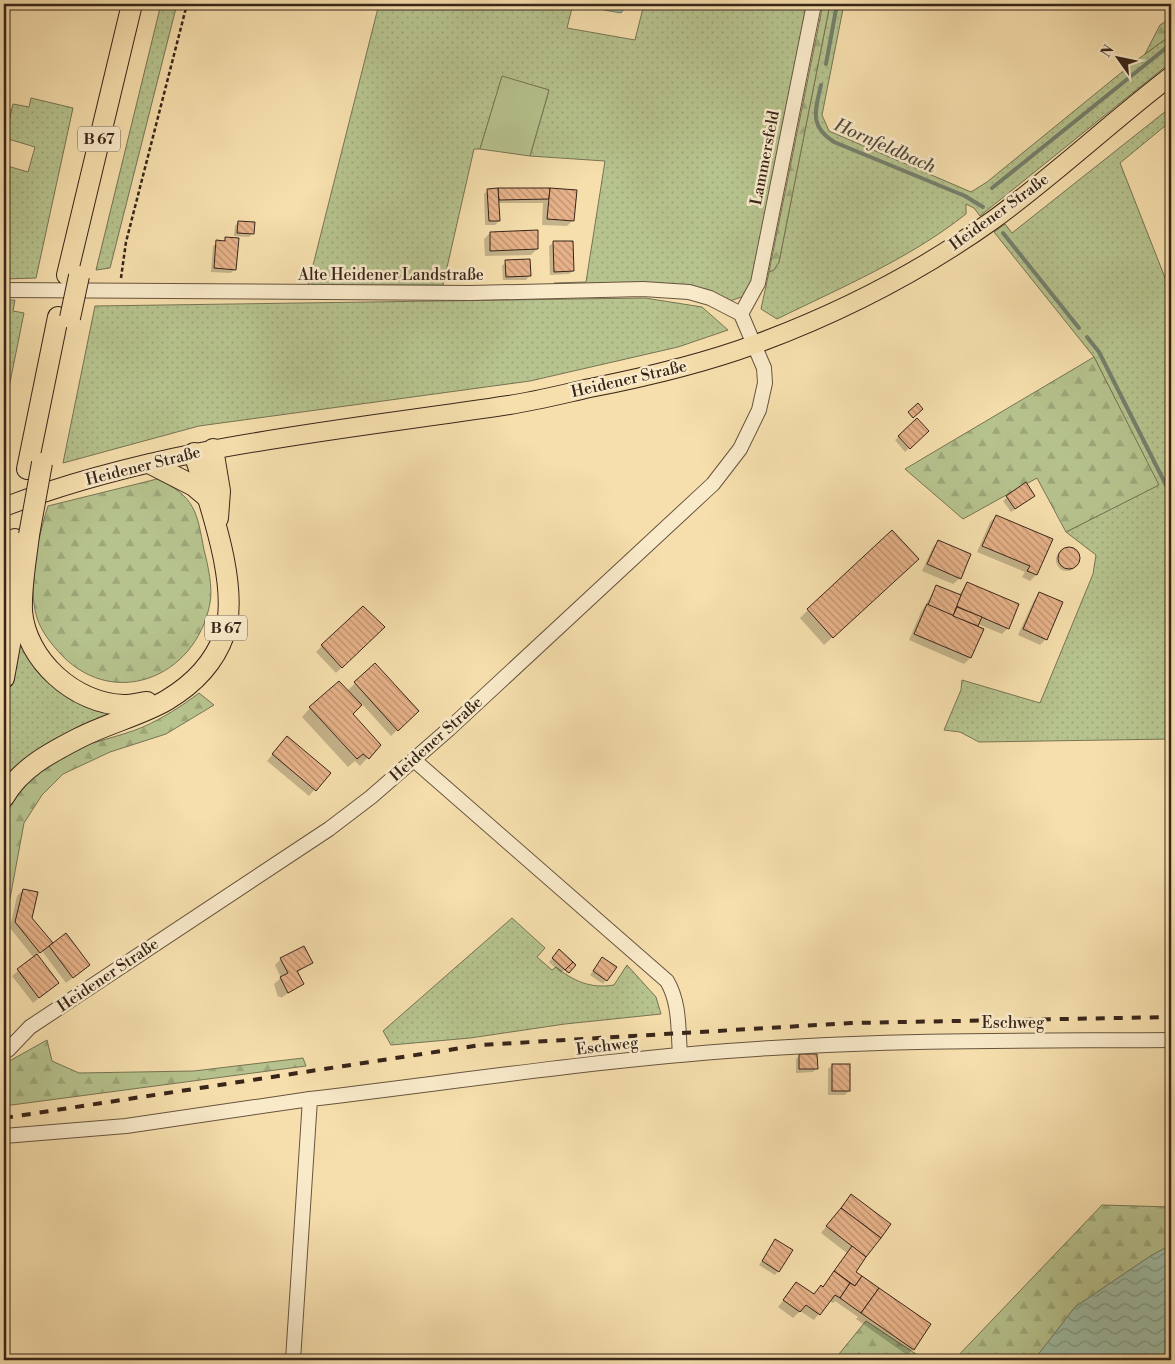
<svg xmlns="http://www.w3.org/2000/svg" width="1175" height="1364" font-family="'Libre Bodoni',serif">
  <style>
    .grass { fill: url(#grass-dots); stroke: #777454 }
    .forest { fill: url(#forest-firs); stroke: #777454 }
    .pitch { fill: #b6c38e; stroke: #777454 }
    .water { fill: url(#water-waves); stroke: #75806d }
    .shadow { fill: #0003 }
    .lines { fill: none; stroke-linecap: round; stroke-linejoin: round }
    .stream { stroke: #75806d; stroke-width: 4 }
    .building { fill: url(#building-back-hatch); stroke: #38251a }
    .minor-casing { stroke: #68543f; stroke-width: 16 }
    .major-casing { stroke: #38251a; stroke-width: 20 }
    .highway-casing { stroke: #38251a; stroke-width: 22 }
    .path { stroke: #38251a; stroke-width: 2.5; stroke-dasharray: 4 2.5; stroke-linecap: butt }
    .minor { stroke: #f9eaca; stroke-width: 14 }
    .major { stroke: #f6dfad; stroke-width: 18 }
    .highway { stroke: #f6dfad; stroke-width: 20 }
    .rail { stroke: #38251a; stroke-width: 4; stroke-dasharray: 9 9; stroke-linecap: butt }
    .highway-bridge-casing { stroke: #38251a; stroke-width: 22; stroke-linecap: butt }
    .highway-bridge { stroke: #f6dfad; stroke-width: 20 }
    .labels { text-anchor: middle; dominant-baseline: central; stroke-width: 5; stroke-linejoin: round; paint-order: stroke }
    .shield { fill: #f9eaca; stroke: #72604f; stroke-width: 1 }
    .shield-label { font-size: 15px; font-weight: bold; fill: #38251a }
    .street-label { font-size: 16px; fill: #38251a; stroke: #f9eaca }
    .water-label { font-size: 18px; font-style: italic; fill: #524b3d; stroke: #f9eaca }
  </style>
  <defs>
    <pattern id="grass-dots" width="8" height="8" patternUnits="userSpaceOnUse" patternTransform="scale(1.25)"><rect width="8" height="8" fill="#b6c38e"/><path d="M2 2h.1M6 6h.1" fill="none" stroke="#9da77a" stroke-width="1.8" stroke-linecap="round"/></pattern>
    <pattern id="forest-firs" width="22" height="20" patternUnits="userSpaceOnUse" patternTransform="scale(1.25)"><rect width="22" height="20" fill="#b6c38e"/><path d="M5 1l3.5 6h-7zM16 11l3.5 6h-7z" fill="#9da77a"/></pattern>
    <pattern id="water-waves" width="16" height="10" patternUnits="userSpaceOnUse" patternTransform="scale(1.25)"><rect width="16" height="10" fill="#9ebda5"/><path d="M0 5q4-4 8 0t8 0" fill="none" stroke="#829986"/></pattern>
    <pattern id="building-back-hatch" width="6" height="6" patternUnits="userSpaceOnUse" patternTransform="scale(1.25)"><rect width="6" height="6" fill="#e7b289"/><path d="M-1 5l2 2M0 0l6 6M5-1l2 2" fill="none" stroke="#bc916f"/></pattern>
  </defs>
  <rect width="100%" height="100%" fill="#f6dfad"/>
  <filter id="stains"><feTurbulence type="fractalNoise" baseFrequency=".004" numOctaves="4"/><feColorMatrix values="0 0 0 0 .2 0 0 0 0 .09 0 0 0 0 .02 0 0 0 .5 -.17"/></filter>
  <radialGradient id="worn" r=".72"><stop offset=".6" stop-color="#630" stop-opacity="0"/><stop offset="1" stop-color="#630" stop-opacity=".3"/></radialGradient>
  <g class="grass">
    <polygon points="161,4 177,4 110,268 96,270"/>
    <polygon points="379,4 573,4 567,28 635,40 644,4 809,4 754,277 747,295 730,301 711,293 557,286 554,283 586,282 605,161 530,156 549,90 502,77 480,149 474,149 443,285 308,285"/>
    <path d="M830,4H844L822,115L829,131L971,192L987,182L1133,63L1171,35V62L980,216L974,208L966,204V214C909,259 842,287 777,319L761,309L769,272L774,270L779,262Z"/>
    <polygon points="31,98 73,108 36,278 4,279 4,165 28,172 35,147 5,138 13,104 29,107"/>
    <polygon points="1171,107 1171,121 1120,163 1171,293 1171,739 979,742 960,732 944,730 961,690 962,680 1040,703 1093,574 1096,555 1066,532 1158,485 1094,357 994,232 1005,224 1012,233"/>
    <polygon points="645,298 702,307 728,330 678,347 530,381 199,426 63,463 95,306"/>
    <polygon points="4,300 15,300 13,311 24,313 4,412"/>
    <path d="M17,641L22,643L29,657L126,711C77,729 37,738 4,782V725Z"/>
    <path d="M512,918L545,948L537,957L552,970L556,967C573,981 591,989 614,985L627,965L656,997L661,1014L565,1024L470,1038L391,1045L383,1031Z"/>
  </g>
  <g class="forest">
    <polygon points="823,4 830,4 779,262 774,270 769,272"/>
    <polygon points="1171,18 1171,35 1145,54 1160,25"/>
    <polygon points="1094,357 1159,485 1066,532 1037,478 963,519 905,469"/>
    <path d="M157,479C195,496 197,512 204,550C208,565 213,588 210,603C196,679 110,712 57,650C49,641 41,630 37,618C27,587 38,537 48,506Z"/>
    <path d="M199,693L214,705L166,734L110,752L63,774L42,795L24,823L4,931V824C11,794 38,771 63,755C84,743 120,737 143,727C163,718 182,706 199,693Z"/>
    <polygon points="47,1040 52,1061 79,1073 194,1071 303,1058 306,1066 4,1106 4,1064"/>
    <polygon points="1102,1205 1171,1207 1171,1245 1152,1255 1075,1307 1034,1360 954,1360"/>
    <polygon points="866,1321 925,1360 842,1360 839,1354"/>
  </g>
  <polygon class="pitch" points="502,76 549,90 530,156 480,149"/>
  <g class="water">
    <polygon points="598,4 628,4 621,13 604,10"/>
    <polygon points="1171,1245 1171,1360 1034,1360 1075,1307 1152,1255"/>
  </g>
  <g class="shadow">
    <polygon points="549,189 573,220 567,226 542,225 543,203 498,203 499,221 495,225 485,225 484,194 488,190"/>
    <polygon points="238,222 253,233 249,237 234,236 235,226"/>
    <polygon points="490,233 537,249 531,255 485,256 484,239"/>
    <polygon points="226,239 235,269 231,273 211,272 213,246"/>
    <polygon points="553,243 573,271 569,274 550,275 549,246"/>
    <polygon points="506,262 529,276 526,280 503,280 502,266"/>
    <polygon points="917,420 927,431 905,452 895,440"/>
    <polygon points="1007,497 1030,499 1011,512 1003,501"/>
    <polygon points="996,516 1051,540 1036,575 1030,581 1022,577 1025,572 977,552 990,522"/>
    <polygon points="939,541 960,578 953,584 922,571 933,547"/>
    <circle cx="1067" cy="560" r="11"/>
    <polygon points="909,567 824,645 800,618 808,610"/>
    <polygon points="967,583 1008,628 1002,634 978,624 970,658 964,664 909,640 921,612 937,586 958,596"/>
    <polygon points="1040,594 1046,639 1040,645 1018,635 1034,600"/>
    <polygon points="383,627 336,673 316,652 322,646"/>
    <polygon points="374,665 417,711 391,736 362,704 351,714 379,745 360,766 355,761 348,767 302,717 310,708 347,691"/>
    <polygon points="281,744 329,773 309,796 267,761"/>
    <polygon points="23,890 31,918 52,945 89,965 66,983 42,951 36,956 57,983 33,1003 12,976 34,958 10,928 17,896"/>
    <polygon points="303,948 311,963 297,973 302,984 281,998 280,996 278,997 274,984 281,978 275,965 281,959"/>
    <polygon points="559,951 574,965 566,974 567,967 561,973 549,962"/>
    <polygon points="602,959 606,980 603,984 590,975"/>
    <polygon points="800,1055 816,1069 813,1072 796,1073 796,1059"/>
    <polygon points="832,1065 849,1091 845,1095 828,1095 828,1069"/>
    <polygon points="851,1195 854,1272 913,1349 907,1355 856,1319 858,1317 835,1301 833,1303 829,1301 814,1320 800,1311 793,1318 778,1307 796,1284 813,1295 822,1288 847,1253 821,1233"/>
    <polygon points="775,1241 778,1271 775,1275 759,1265"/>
  </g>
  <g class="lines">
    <g class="stream">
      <polyline points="826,64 837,4"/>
      <path d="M821,85C815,111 809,126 834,142L965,196L983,207"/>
      <polyline points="992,188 1171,44"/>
      <polyline points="1003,233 1079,328"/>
      <polyline points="1087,337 1099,352 1171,495"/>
    </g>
  </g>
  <g class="building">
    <polygon points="4,108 10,109 4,137"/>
    <polygon points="498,188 550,188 549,199 499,200"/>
    <polygon points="498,188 500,221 489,221 487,189"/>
    <polygon points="550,188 577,190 574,221 547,219"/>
    <polygon points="238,221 255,222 254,234 237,233"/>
    <polygon points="538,230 538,249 490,251 490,232"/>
    <polygon points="225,237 239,238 236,270 214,268 216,240 225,241"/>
    <polygon points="553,241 573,241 574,271 554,272"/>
    <polygon points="530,259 531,276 506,277 505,260"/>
    <polygon points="918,403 923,409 913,418 908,412"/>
    <polygon points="917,418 929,431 910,449 898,436"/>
    <polygon points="1026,482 1035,496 1015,509 1006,496"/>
    <polygon points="996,515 1053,539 1037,575 1027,571 1030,566 982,546"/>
    <polygon points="892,530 919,559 833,638 807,609"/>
    <polygon points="938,540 971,554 961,579 927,564"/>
    <circle cx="1069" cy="558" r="11"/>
    <polygon points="967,582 1019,604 1009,629 956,606"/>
    <polygon points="936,585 961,595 953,616 928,605"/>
    <polygon points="1039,592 1063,602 1047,640 1023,629"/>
    <polygon points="927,604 984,629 971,658 914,634"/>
    <polygon points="363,606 385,627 342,668 321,645"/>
    <polygon points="957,607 982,617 978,626 953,616"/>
    <polygon points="375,663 419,711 398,731 354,682"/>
    <polygon points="339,681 362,705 353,714 381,745 369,759 363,754 357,759 309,707"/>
    <polygon points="287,736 331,773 316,791 272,754"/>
    <polygon points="23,889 38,892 32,918 53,943 40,953 15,922"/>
    <polygon points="66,933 90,965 73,978 49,946"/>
    <polygon points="304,946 313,963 297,971 304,984 288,993 280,977 288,973 280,958"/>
    <polygon points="559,949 573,962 565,970 552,958"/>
    <polygon points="37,954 59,983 39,998 17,969"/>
    <polygon points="602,957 617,967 607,981 593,971"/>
    <polygon points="573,962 576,965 569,973 565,970"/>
    <polygon points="799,1054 817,1054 818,1069 799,1069"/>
    <rect x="832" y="1064" width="18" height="27"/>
    <polygon points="851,1194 891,1224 881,1238 841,1208"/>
    <polygon points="841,1208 881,1238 866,1257 826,1226"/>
    <polygon points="775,1239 793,1250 779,1272 762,1261"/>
    <polygon points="852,1246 866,1257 856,1272 862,1276 855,1286 834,1271"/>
    <polygon points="834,1271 850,1283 840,1298 835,1295 820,1315 806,1305 800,1312 783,1300 796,1282 814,1294 821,1285 823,1287"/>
    <polygon points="862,1276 879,1288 861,1313 840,1298 850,1283 855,1286"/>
    <polygon points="879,1288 931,1324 914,1350 861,1313"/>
  </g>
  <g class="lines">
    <defs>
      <g id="minor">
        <polyline points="4,290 471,293 643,289 689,292 710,298 741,314 764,368 765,383 759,410 740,449 713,484 449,729 371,797 329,829 30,1027 8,1050"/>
        <polyline points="741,314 758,283 814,4"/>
        <path d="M414,760L667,981C680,1003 678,1029 680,1055"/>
        <polyline points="4,1136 126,1126 310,1099"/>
        <path d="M293,1360L310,1099C463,1081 617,1057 772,1048C905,1039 1038,1041 1171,1040"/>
      </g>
      <path id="major" d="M4,507C165,445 339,431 509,405C536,401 563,394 590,388C646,377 702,364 756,344C840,313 920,272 993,220C1055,175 1111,122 1171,76"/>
      <g id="highway">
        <polyline points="67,275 132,4"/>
        <polyline points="213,449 220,491 218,518"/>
        <polyline points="151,464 194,486 207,497"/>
        <polyline points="27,469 58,317"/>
        <path d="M29,535C26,561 21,586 22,611C26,660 75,704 124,705C131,705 139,703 147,702"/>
        <polyline points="4,603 15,539"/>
        <polyline points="4,678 17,606"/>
        <path d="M4,797C20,769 48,754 77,739C105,724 142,715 167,700C192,685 214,663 224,635C241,588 208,500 194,453"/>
      </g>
    </defs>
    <use href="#minor" class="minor-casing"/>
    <use href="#major" class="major-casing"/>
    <use href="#highway" class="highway-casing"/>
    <polyline class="path" points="121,278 126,242 187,4"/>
    <use href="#minor" class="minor"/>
    <use href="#major" class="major"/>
    <use href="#highway" class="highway"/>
    <polyline class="rail" points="4,1118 481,1045 851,1023 1171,1017"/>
    <defs>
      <g id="highway-bridge">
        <polyline points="70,318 79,276"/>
        <polyline points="29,535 42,463"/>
      </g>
    </defs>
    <use href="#highway-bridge" class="highway-bridge-casing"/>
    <use href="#highway-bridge" class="highway-bridge"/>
  </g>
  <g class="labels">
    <g class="shield">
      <rect x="78" y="126.5" width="42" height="25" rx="4"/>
      <rect x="205" y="615.5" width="42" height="25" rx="4"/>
    </g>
    <g class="shield-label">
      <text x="99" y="139">B 67</text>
      <text x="226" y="628">B 67</text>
    </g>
    <g class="street-label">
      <text transform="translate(765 158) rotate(-79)">Lammersfeld</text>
      <text transform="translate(999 212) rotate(-36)">Heidener Straße</text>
      <text x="391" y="275">Alte Heidener Landstraße</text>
      <text transform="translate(629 379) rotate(-13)">Heidener Straße</text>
      <text transform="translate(143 466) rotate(-14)">Heidener Straße</text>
      <text transform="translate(436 739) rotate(-42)">Heidener Straße</text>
      <text transform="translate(108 975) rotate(-34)">Heidener Straße</text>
      <text x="1013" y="1023">Eschweg</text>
      <text transform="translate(607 1046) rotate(-7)">Eschweg</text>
    </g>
    <g class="water-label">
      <text transform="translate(885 146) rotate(24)">Hornfeldbach</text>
    </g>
  </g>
  <rect width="1175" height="1364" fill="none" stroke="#f6dfad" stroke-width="20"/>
  <rect x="5" y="5" width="1165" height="1354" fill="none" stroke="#38251a" stroke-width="2.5"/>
  <rect x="10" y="10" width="1155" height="1344" fill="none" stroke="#38251a"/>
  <g transform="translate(1118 58) rotate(303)" stroke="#f9eaca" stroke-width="4" paint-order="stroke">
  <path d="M0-4L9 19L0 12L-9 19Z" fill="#38251a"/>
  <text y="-8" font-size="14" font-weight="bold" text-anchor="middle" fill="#38251a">N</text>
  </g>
  <rect width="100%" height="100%" filter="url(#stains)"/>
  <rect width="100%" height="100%" fill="url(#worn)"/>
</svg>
